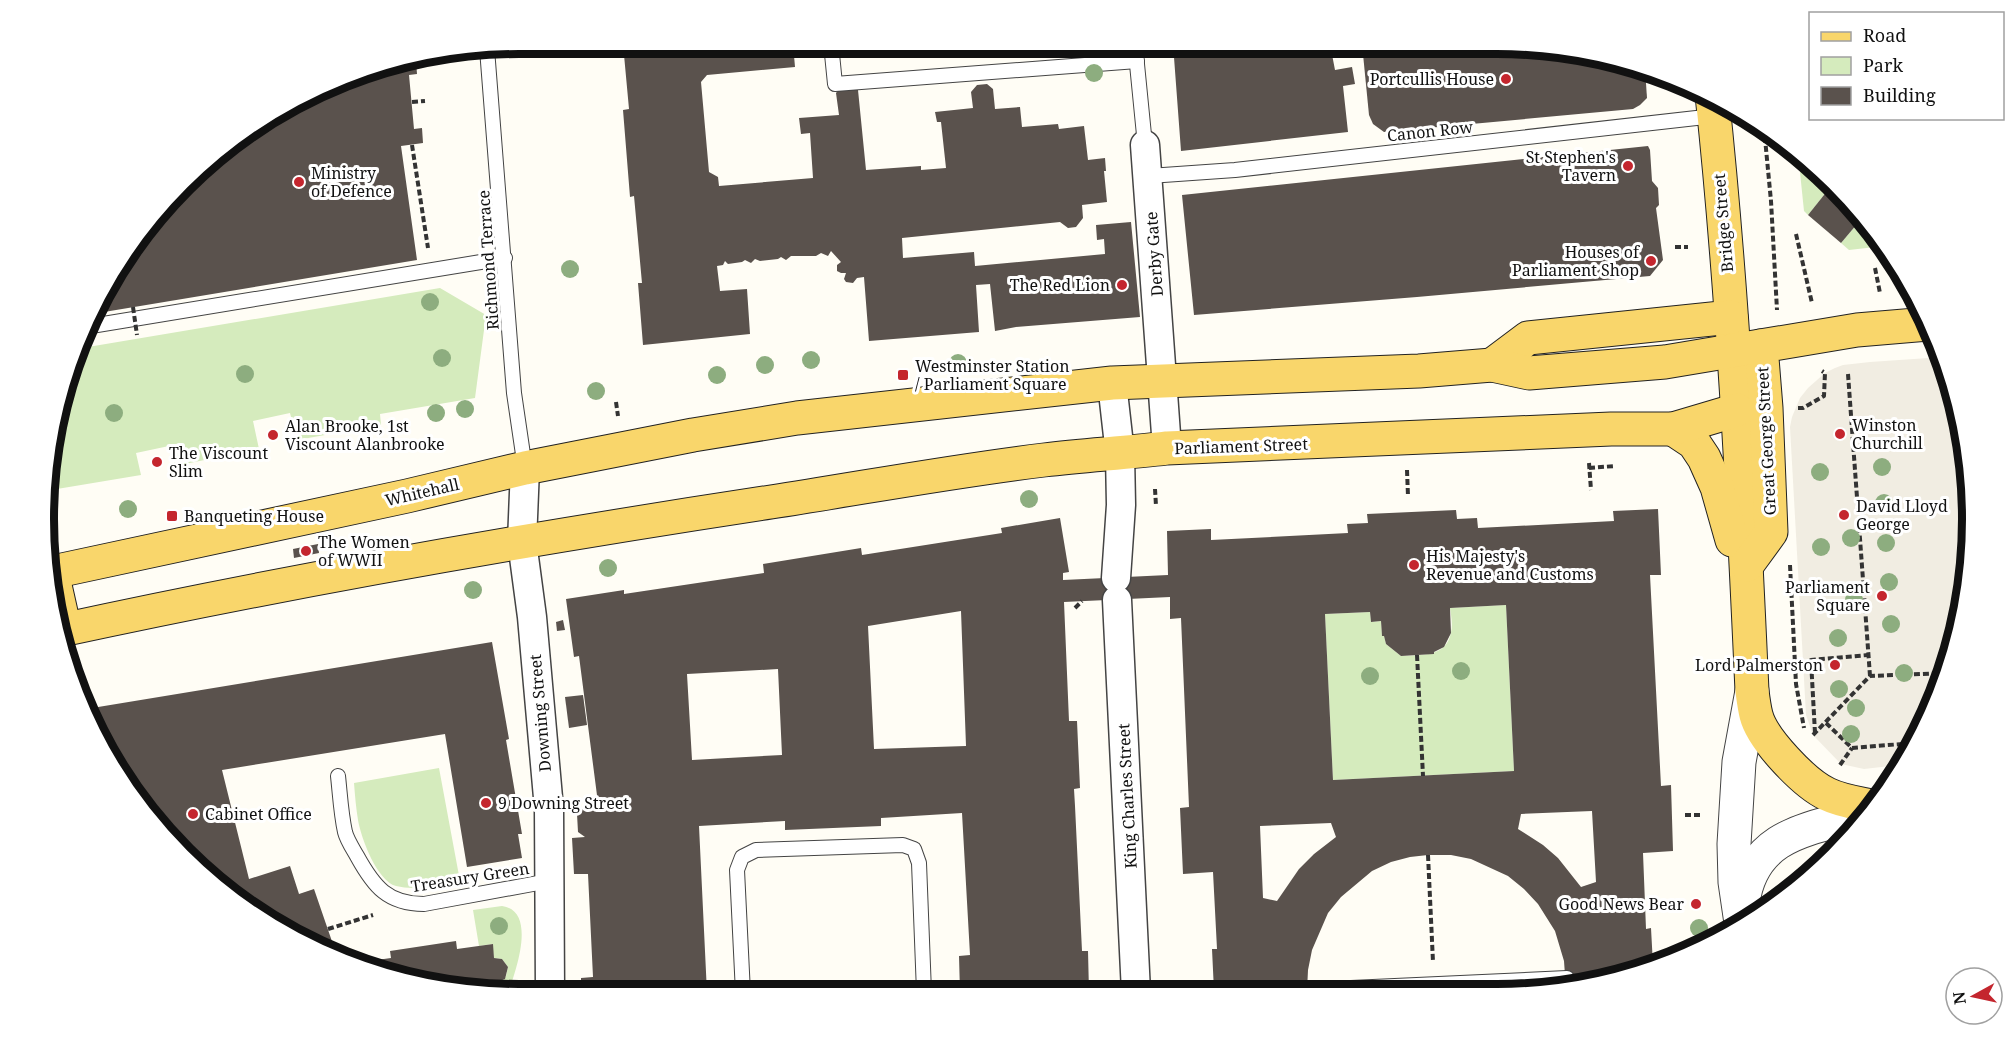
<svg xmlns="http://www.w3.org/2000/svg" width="2016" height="1038" font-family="'Noto Serif',serif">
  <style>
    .green { fill: #d5ebbd }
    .plaza { fill: #f1ede2 }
    .building { fill: #5a524d; fill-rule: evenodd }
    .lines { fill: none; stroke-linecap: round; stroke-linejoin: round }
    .service-casing { stroke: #444; stroke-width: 16 }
    .minor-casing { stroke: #444; stroke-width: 31 }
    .tertiary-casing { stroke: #444; stroke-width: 35 }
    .primary-casing { stroke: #222; stroke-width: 35 }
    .path { stroke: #333; stroke-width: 4; stroke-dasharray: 6 3; stroke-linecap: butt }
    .service { stroke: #fff; stroke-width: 14 }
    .minor { stroke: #fff; stroke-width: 28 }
    .tertiary { stroke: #fff; stroke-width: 33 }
    .primary { stroke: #f9d66b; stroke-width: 33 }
    .path-bridge { stroke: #333; stroke-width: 4; stroke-dasharray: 6 3; stroke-linecap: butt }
    .tree { fill: #8dad7f }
    .poi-dot { fill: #c4262e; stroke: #fff; stroke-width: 2 }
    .labels { text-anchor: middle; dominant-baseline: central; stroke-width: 6; stroke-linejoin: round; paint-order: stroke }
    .poi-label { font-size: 16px; fill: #111; stroke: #fff; text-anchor: start }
    .street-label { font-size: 16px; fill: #111; stroke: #fff }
    .rim { fill: none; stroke: #111; stroke-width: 8 }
  </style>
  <rect width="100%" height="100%" fill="#fffdf5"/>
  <g class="green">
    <polygon points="1798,153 1832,185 1808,215 1804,211"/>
    <polygon points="1863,217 1884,246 1849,250 1841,243"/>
    <polygon points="440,288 486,315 475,398 380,414 381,425 297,440 290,413 253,421 259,449 175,466 169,446 136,453 141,475 51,490 53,426 76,349"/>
    <path d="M1506,605L1514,771L1333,780L1325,614L1370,612L1371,622L1381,621L1382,636H1384L1386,644L1401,656C1422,655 1447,657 1451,632C1453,625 1451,615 1450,608Z"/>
    <path d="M439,768L460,881C440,885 416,891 396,886C377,881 361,838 358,820C356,808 355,796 354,783Z"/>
    <path d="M502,906C538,911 515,973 508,993H503L501,982L506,976L508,967L502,959L494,958L492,944L479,946L473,910Z"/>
  </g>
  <polygon class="plaza" points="1943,357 1947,366 1968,457 1971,550 1956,642 1924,729 1899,765 1864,769 1841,764 1813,735 1806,715 1790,427 1792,417 1800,398 1808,388 1825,373 1835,368 1843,365 1870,362"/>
  <g class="building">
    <polygon points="623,44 793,44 795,67 707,75 701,82 709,172 718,177 719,186 813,178 810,133 801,134 799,118 839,115 836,93 842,85 852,85 858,90 866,170 921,166 921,170 946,168 941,122 937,122 935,112 973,108 971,92 977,85 987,84 993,89 995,109 1020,107 1022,127 1058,124 1059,129 1084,126 1088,160 1105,158 1106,171 1104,171 1107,202 1082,205 1083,218 1076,227 1068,228 1060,222 902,238 903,258 974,252 975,266 1105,254 1104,239 1097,240 1096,225 1131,222 1140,317 1016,327 995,331 990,284 976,285 979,332 869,341 864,277 857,278 853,283 846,282 844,279 846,273 841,273 837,271 837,265 841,262 831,251 828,256 821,253 816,256 791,256 786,260 781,257 778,259 760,261 755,259 751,263 745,260 742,262 728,264 725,261 723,265 717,266 720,291 747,289 750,334 643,345 638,283 642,283 634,196 630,197 623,110 629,109"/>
    <polygon points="935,44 969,44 970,47 936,49"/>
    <polygon points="1173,44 1219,44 1220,58 1278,52 1277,44 1330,44 1335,70 1352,67 1355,84 1343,86 1348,132 1181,151"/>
    <polygon points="1362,44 1528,45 1620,60 1645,69 1647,98 1640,105 1633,109 1384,132 1373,124 1369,115"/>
    <polygon points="416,61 417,74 409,75 414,129 422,128 423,143 401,146 417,260 92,314 123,255 229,142 366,69"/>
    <polygon points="1648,146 1650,150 1652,181 1658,188 1659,205 1656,208 1663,260 1650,276 1417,297 1194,315 1182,195"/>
    <polygon points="1832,185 1854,205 1863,217 1841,243 1808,215"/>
    <path d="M1658,509L1661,575H1650L1661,786L1671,785L1673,851L1643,853L1646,929L1651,928L1653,965L1566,989L1564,961L1555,931L1538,904L1524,889L1508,876L1471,859L1451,855H1428L1410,857L1391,862L1372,871L1341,897L1328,913L1312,950L1308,970L1307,991H1214L1212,949H1217L1213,872L1183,874L1180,808L1189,807L1181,618L1170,619V597L1064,602L1069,721H1077L1080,788L1074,789L1075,806L1082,951H1088L1089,992H960L959,956L970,955L962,813L881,818V826L785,830V821L699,826L707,993H581V978L593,977L588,874H574L572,838L585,837L578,832L577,814L589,804L598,803L579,656L574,657L566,599L624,590V594L764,573L763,564L861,548L862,555L1002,533L1001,528L1060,518L1069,572L1063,573V580L1168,575L1167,531L1211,529V540L1348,533L1347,524L1368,523L1367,514L1456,510L1457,519L1477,518L1478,528L1614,521L1613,511ZM1506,605L1514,771L1333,780L1325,614L1370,612L1371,622L1381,621L1382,636H1384L1386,644L1401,656L1434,654V652L1444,647L1451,633L1450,608ZM961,611L966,746L874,749L868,626ZM778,669L782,755L692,760L687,674ZM1592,811L1596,882L1581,887L1558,858L1543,845L1518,829L1521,814ZM1331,823L1336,837L1314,854L1299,869L1277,901L1263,898L1260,826Z"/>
    <polygon points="318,544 319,553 294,558 293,549"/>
    <polygon points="563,620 565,630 557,631 556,622"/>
    <polygon points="492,642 509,739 506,740 522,834 518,834 522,858 467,867 445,734 222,770 249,879 290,866 299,894 314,889 337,956 309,946 183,855 92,729 86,709"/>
    <polygon points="583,695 587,725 569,728 565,697"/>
    <polygon points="456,941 457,949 493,944 494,958 502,959 508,967 505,979 497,982 499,993 488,993 396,978 355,963 391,958 390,951"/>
  </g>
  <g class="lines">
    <defs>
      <g id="service">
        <polyline points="831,44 835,84 1137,61"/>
        <polyline points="1135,44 1145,145"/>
        <polyline points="487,49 514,393 525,468"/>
        <polyline points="1149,176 1235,170 1714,116"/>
        <polyline points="85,327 505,258"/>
        <path d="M338,776C340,794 341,814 345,832C347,840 353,849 357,856C374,887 388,904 424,904L549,881"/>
        <polyline points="1307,990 1567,978"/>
        <polyline points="743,993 737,870 742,857 756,850 903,845 914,849 919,863 924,992"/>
      </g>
      <g id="minor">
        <polyline points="1145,145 1167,448"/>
        <polyline points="1112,383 1120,454 1121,505 1116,578"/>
        <polyline points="525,468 522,542 532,617 549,809 550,993"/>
        <polyline points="1117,600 1136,992"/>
      </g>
      <g id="tertiary">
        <path d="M1743,902C1753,832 1811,829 1868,813"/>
        <polyline points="1741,923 1735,882 1734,844 1739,762 1752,691"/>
      </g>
      <g id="primary">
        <path d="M1712,95C1733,293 1743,492 1752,691C1753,699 1754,707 1756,715C1762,739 1804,783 1827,794C1841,801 1857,803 1872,806"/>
        <polyline points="1492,365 1528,338 1731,317"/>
        <polyline points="1673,429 1694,443 1704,458 1717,487 1732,540"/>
        <polyline points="1747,565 1771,532 1766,408 1761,346"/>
        <polyline points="52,572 65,630"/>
        <polyline points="48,573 407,496 525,468 693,435 797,418 1112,383 1419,371 1492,365 1529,373 1665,362 1857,330 1928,324"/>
        <path d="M62,630C297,579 534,538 771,502C862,488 953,471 1044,460C1085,455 1126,453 1167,448L1611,429H1673L1737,410"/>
      </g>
    </defs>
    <use href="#service" class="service-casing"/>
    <use href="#minor" class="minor-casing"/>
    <use href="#tertiary" class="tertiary-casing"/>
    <use href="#primary" class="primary-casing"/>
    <g class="path">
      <polyline points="412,102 425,101"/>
      <polyline points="1764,128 1771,201 1777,310"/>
      <polyline points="412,145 428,248"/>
      <polyline points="1796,234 1812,303"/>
      <polyline points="1675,247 1688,247"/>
      <polyline points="1875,268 1880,293"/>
      <polyline points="1848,374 1870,676"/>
      <polyline points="616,402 618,416"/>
      <polyline points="1798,408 1803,408 1824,396 1825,373 1822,371"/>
      <polyline points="1589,463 1591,490"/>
      <polyline points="1589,468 1615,466"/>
      <polyline points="1407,470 1408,496"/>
      <polyline points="1155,489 1156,506"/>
      <polyline points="1790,565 1796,684 1804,728"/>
      <polyline points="1075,608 1082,601"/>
      <polyline points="1417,655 1423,776"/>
      <polyline points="1826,723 1852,748 1914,743"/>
      <polyline points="1815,733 1811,660 1868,655"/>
      <polyline points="1813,735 1870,676 1945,673"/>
      <polyline points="1840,765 1852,748"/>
      <polyline points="1685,815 1703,815"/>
      <polyline points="1428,855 1433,962"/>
      <polyline points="328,929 373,915"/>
    </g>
    <use href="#service" class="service"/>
    <use href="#minor" class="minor"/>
    <use href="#tertiary" class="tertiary"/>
    <use href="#primary" class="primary"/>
    <polyline class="path-bridge" points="133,307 137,335"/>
  </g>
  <g class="tree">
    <circle cx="1094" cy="73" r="9"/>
    <circle cx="570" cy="269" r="9"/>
    <circle cx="430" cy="302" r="9"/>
    <circle cx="442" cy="358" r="9"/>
    <circle cx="811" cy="360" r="9"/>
    <circle cx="958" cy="363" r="9"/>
    <circle cx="765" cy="365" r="9"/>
    <circle cx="245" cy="374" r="9"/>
    <circle cx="717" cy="375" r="9"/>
    <circle cx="596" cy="391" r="9"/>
    <circle cx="465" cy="409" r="9"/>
    <circle cx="114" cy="413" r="9"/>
    <circle cx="436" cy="413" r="9"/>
    <circle cx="1882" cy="467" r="9"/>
    <circle cx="1820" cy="472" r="9"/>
    <circle cx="1029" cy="499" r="9"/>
    <circle cx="1884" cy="503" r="9"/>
    <circle cx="128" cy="509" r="9"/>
    <circle cx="1851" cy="538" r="9"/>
    <circle cx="1886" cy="543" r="9"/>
    <circle cx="1821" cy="547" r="9"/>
    <circle cx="608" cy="568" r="9"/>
    <circle cx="1889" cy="582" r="9"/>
    <circle cx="473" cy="590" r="9"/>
    <circle cx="1854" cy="600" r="9"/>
    <circle cx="1891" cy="624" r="9"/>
    <circle cx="1838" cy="638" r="9"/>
    <circle cx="1461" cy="671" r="9"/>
    <circle cx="1904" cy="673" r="9"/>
    <circle cx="1370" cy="676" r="9"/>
    <circle cx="1839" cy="689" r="9"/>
    <circle cx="1856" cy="708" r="9"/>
    <circle cx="1851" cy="734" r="9"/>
    <circle cx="499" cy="926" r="9"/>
    <circle cx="1699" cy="928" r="9"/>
  </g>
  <g class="poi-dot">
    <circle cx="1506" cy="79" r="6"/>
    <circle cx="1628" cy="166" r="6"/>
    <circle cx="299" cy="182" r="6"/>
    <circle cx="1651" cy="261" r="6"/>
    <circle cx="1122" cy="285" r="6"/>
    <rect x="897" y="369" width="12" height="12" rx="3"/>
    <circle cx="1840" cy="434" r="6"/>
    <circle cx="273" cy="435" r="6"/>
    <circle cx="157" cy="462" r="6"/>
    <circle cx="1844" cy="515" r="6"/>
    <rect x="166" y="510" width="12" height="12" rx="3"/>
    <circle cx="306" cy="551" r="6"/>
    <circle cx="1414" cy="565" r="6"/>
    <circle cx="1882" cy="596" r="6"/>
    <circle cx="1835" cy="665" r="6"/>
    <circle cx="486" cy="803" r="6"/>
    <circle cx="193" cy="814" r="6"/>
    <circle cx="1696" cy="904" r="6"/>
  </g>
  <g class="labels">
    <g class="poi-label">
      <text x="1494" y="79" text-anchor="end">Portcullis House</text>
      <text x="1616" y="157" text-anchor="end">St Stephen's<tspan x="1616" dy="18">Tavern</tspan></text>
      <text x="311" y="173">Ministry<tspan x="311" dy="18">of Defence</tspan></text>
      <text x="1639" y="252" text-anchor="end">Houses of<tspan x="1639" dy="18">Parliament Shop</tspan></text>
      <text x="1110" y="285" text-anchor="end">The Red Lion</text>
      <text x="915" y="366">Westminster Station<tspan x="915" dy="18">/ Parliament Square</tspan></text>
      <text x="1852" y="425">Winston<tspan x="1852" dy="18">Churchill</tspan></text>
      <text x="285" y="426">Alan Brooke, 1st<tspan x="285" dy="18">Viscount Alanbrooke</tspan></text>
      <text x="169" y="453">The Viscount<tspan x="169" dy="18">Slim</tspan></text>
      <text x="1856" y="506">David Lloyd<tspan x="1856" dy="18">George</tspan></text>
      <text x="184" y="516">Banqueting House</text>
      <text x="318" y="542">The Women<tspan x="318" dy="18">of WWII</tspan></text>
      <text x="1426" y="556">His Majesty's<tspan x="1426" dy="18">Revenue and Customs</tspan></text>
      <text x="1870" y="587" text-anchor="end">Parliament<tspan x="1870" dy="18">Square</tspan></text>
      <text x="1823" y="665" text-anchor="end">Lord Palmerston</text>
      <text x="498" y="803">9 Downing Street</text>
      <text x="205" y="814">Cabinet Office</text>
      <text x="1684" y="904" text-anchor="end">Good News Bear</text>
    </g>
    <g class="street-label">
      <text transform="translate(1430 131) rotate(-6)">Canon Row</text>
      <text transform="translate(1723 223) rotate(-95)">Bridge Street</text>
      <text transform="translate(1154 254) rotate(-94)">Derby Gate</text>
      <text transform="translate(488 260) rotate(-94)">Richmond Terrace</text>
      <text transform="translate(1766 441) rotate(-93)">Great George Street</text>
      <text transform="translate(1241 446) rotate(-2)">Parliament Street</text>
      <text transform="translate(422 492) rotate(-13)">Whitehall</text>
      <text transform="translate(540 713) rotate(-95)">Downing Street</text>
      <text transform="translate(1127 796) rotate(-93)">King Charles Street</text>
      <text transform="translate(470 877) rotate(-9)">Treasury Green</text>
    </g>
  </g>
  <path d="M0 0H2016V1038H0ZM519 54H1497A465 465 0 0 1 1962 519V519A465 465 0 0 1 1497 984H519A465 465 0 0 1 54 519V519A465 465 0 0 1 519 54Z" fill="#fff" fill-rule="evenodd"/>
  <path class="rim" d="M519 54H1497A465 465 0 0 1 1962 519V519A465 465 0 0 1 1497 984H519A465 465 0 0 1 54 519V519A465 465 0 0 1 519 54Z"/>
  <rect x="1809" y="12" width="195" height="108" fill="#ffffff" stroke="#a0a0a0" stroke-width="1.5"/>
  <rect x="1821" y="32" width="30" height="9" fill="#f9d66b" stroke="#a0a0a0" stroke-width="1.5"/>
  <text x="1863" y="42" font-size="18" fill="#111111">Road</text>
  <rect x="1821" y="57" width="30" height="18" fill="#d5ebbd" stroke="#a0a0a0" stroke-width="1.5"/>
  <text x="1863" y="72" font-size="18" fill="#111111">Park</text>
  <rect x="1821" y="87" width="30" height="18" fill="#5a524d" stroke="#a0a0a0" stroke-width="1.5"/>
  <text x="1863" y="102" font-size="18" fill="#111111">Building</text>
  <g transform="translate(1974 996) rotate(262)"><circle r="28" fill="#ffffff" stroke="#a0a0a0" stroke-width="1.5"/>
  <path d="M0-4.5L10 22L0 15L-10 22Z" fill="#c4262e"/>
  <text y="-9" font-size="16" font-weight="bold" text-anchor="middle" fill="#111111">N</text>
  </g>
</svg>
